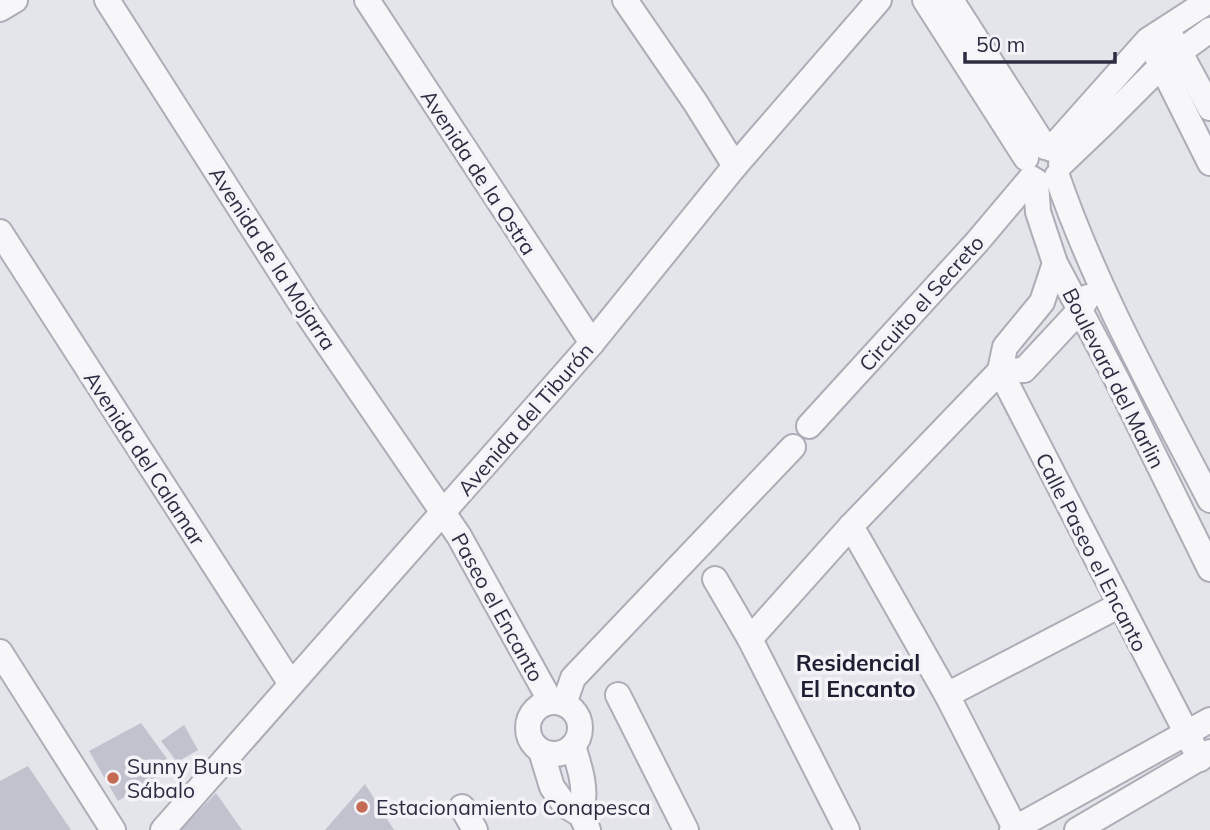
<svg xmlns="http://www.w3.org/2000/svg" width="1210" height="830" font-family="Mulish,sans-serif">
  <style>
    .building { fill: #c1c2cd }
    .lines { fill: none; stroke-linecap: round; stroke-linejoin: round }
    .minor-casing { stroke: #adadb8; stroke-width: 28 }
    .minor { stroke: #f7f7f9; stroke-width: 24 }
    .poi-dot { fill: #c66b53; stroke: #f4f4f8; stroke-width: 2.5 }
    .labels { text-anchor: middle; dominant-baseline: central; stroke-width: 7; stroke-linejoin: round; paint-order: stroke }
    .street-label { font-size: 21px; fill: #2d2d42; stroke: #f4f4f8 }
    .poi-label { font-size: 21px; fill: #2d2d42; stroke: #f4f4f8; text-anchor: start }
    .neighbourhood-label { font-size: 23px; font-weight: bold; fill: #1f1f33; stroke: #f4f4f8 }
  </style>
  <rect width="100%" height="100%" fill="#e4e4eb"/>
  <g class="building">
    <polygon points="141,723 173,767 118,801 89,751"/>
    <polygon points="184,725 198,750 177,762 161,741"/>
    <polygon points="28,766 71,830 0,830 0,781"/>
    <polygon points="365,784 394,830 325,830"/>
    <polygon points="216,793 242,830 169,830 186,810 193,817"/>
  </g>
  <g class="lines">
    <defs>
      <g id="minor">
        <polyline points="107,0 310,318 459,536 551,702"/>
        <polyline points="367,0 592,343"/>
        <polyline points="625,0 695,102 735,166"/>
        <polyline points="925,0 1026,158"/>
        <polyline points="951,0 1045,147"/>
        <polyline points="0,9 15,0"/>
        <polyline points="1172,38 1210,108"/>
        <polyline points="1155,53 1210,163"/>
        <polyline points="1051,149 1148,40 1210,0"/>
        <polyline points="1061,164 1105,122 1162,65 1210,30"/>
        <path d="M1057,176C1096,289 1155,394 1210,500"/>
        <polyline points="1036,181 1038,212 1055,263 1117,380 1210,569"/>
        <polyline points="0,232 291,684"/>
        <polyline points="1000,371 1200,759"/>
        <polyline points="1000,371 1024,370 1079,311 1088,297"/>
        <polyline points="809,426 977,242 1031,178"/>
        <polyline points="851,526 947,695 1016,830"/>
        <polyline points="715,579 750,639 847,830"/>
        <polyline points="750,639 851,526 1000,371 1005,347 1042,302 1055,263"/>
        <polyline points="0,652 113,830"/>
        <polyline points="618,695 686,830"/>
        <polyline points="947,695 1120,605"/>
        <circle cx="554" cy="728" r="26"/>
        <polyline points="564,704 573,678 793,447"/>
        <path d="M573,746C581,771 587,790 581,815"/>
        <polyline points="541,751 552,787 565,805 581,815 588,830"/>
        <polyline points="462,807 475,830"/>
        <polyline points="163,830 592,343 735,166 879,0"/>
        <polyline points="1012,830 1210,720"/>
        <polyline points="1077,830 1210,752"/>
      </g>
    </defs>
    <use href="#minor" class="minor-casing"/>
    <use href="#minor" class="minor"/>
  </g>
  <g class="poi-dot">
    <circle cx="113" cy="778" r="7"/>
    <circle cx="362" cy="807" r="7"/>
  </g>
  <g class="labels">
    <g class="street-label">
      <text transform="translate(479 172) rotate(57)">Avenida de la Ostra</text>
      <text transform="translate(273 258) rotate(57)">Avenida de la Mojarra</text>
      <text transform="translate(921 303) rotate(-48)">Circuito el Secreto</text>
      <text transform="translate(1114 378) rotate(63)">Boulevard del Marlin</text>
      <text transform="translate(525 419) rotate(-49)">Avenida del Tiburón</text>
      <text transform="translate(145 458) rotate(57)">Avenida del Calamar</text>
      <text transform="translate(1092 552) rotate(63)">Calle Paseo el Encanto</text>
      <text transform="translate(498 607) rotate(61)">Paseo el Encanto</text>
    </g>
    <g class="poi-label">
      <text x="127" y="766">Sunny Buns<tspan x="127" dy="24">Sábalo</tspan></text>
      <text x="376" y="807">Estacionamiento Conapesca</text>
    </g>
    <g class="neighbourhood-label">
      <text x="858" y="662">Residencial<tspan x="858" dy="26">El Encanto</tspan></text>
    </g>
  </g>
  <path d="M965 52v10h150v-10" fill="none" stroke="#2d2d42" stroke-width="3.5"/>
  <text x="976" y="52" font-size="21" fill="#2d2d42" stroke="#f4f4f8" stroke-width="5" paint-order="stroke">50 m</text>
</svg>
